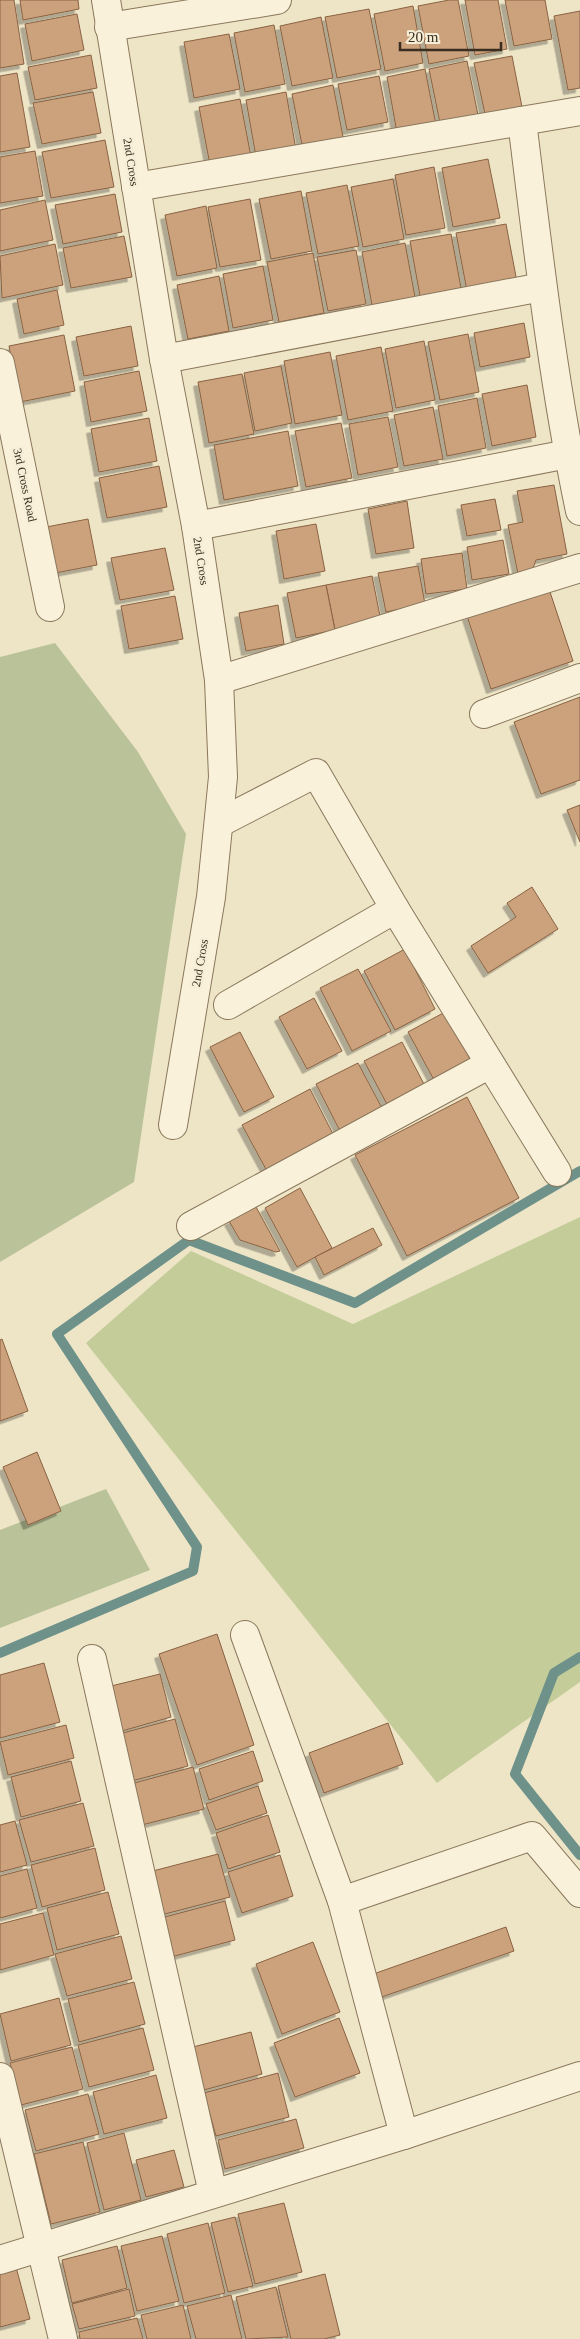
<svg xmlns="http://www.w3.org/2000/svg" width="580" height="2339" font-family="'Times New Roman',serif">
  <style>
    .green { fill: #c4cd9a }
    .cemetery { fill: #bac299 }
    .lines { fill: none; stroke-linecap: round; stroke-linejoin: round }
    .stream { stroke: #6e918a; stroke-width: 10 }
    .building { fill: #cca27d; stroke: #896242; filter: url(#shadow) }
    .street-casing { stroke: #8a775c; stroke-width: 30 }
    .street { stroke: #f9f1da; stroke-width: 28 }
    .labels { text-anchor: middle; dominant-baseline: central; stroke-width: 5; stroke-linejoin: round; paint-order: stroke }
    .street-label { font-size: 12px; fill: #3a2e20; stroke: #f6eed6 }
  </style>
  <defs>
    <filter id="shadow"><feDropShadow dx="-4.5" dy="4.5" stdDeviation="0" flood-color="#0004"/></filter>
  </defs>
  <rect width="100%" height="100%" fill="#eee5c7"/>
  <polygon class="green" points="580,1217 580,1682 437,1783 86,1343 191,1251 353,1324"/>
  <g class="cemetery">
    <polygon points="55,643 138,752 186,834 134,1182 0,1262 0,657"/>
    <polygon points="106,1489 150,1570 0,1628 0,1530"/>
  </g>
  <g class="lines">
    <g class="stream">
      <polyline points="0,1653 193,1571 197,1547 57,1334 189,1240 355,1303 580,1171"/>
      <polyline points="580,1657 554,1673 515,1774 580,1855"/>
    </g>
  </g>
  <g class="building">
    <polygon points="0,0 14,0 24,64 0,68"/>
    <polygon points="20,0 78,0 79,9 23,20"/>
    <polygon points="449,0 458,0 469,56 429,64 418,6"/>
    <polygon points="465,0 498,0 507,49 475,55"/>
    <polygon points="505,0 545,0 552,39 514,46"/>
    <polygon points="413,6 423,63 385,71 374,14"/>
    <polygon points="369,9 381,69 337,78 325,17"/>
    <polygon points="580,11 580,88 568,90 554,16"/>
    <polygon points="77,14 84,50 32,61 25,24"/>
    <polygon points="321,17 333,78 292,86 280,26"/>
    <polygon points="274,25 285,84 245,92 234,33"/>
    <polygon points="229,34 240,89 194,98 184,42"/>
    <polygon points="91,55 97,88 35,100 28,67"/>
    <polygon points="512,56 522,107 485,114 474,63"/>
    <polygon points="467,61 478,115 440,123 429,69"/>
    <polygon points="425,69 436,125 397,133 387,77"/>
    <polygon points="17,73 30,147 0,152 0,76"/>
    <polygon points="379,76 388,122 347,130 338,84"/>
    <polygon points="333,85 344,142 303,150 292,94"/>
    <polygon points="93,92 101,133 42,144 33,103"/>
    <polygon points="286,92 296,150 256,157 246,100"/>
    <polygon points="240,99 251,157 210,165 199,107"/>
    <polygon points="105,140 114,187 51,198 42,152"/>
    <polygon points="35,151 43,196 0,203 0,157"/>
    <polygon points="488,159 500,218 453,227 442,168"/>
    <polygon points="434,167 445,228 406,235 395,175"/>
    <polygon points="393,179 404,239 363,247 351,187"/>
    <polygon points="347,185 359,246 318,254 306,193"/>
    <polygon points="301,191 312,251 271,259 259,199"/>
    <polygon points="115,194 122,232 63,244 55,205"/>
    <polygon points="250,199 261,260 220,267 208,207"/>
    <polygon points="45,200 53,240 0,251 0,210"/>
    <polygon points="206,206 217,268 177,276 165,215"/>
    <polygon points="506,224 517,282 467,291 456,233"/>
    <polygon points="451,234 461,288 420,296 410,241"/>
    <polygon points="124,236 132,277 71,288 63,248"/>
    <polygon points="405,243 415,297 372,305 362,252"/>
    <polygon points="55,244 63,285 2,298 0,256"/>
    <polygon points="356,250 366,304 328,311 317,257"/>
    <polygon points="313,253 324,313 279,322 267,262"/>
    <polygon points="263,266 273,320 233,328 223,274"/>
    <polygon points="219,276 229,331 188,339 177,285"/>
    <polygon points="57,290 64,325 24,334 17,299"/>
    <polygon points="524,323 530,357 480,367 474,333"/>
    <polygon points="131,326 138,366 84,376 76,337"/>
    <polygon points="468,334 479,392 440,400 428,342"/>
    <polygon points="64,335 75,391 20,402 9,346"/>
    <polygon points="424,341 435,400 396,408 385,349"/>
    <polygon points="381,347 393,411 348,420 336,356"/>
    <polygon points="330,352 342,415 295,424 284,361"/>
    <polygon points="281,366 292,423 255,431 244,373"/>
    <polygon points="139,371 147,411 91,422 84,382"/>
    <polygon points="242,374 254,434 209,443 198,382"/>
    <polygon points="527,385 536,437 492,446 482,394"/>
    <polygon points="477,398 486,448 447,456 438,406"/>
    <polygon points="433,407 443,459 404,466 394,415"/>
    <polygon points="388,417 398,467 358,475 349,424"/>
    <polygon points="149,418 157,461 99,472 91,429"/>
    <polygon points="341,423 352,478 306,487 295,431"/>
    <polygon points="288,431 298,486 224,500 214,445"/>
    <polygon points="159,466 167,507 107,518 99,478"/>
    <polygon points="554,485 567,554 536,560 532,571 518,574 508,525 523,522 517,491"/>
    <polygon points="495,499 501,530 467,536 461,505"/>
    <polygon points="407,501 414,548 376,554 368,509"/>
    <polygon points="88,519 97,565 50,574 41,528"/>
    <polygon points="316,524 325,571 284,579 276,531"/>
    <polygon points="503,540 509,574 472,580 467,547"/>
    <polygon points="165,548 174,590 120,600 111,558"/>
    <polygon points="462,553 467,589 426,594 421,559"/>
    <polygon points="418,566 425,604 386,612 378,573"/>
    <polygon points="372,576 381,621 335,630 326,585"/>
    <polygon points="326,585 335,630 296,638 287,593"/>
    <polygon points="549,589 573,661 491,689 467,616"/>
    <polygon points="175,596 183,639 129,649 121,606"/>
    <polygon points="278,605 284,644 246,651 239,613"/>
    <polygon points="580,697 580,780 541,794 514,722"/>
    <polygon points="580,805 580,842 567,810"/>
    <polygon points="532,887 558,929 488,973 471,946 516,917 507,903"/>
    <polygon points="405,949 435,1009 395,1030 364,971"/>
    <polygon points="358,969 391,1031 352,1051 320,988"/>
    <polygon points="314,998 342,1051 307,1069 279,1017"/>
    <polygon points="445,1012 471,1061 434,1080 408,1032"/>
    <polygon points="240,1032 274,1097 244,1112 210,1047"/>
    <polygon points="402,1042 426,1088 389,1108 364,1061"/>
    <polygon points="358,1063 383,1110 341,1133 316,1084"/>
    <polygon points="310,1089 335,1138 268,1173 242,1125"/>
    <polygon points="467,1097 519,1198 407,1256 355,1155"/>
    <polygon points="300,1188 332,1248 297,1267 265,1208"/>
    <polygon points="256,1207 280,1251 276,1252 240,1240 229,1221"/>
    <polygon points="373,1228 382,1245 324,1275 315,1257"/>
    <polygon points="2,1339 28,1411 0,1421 0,1340"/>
    <polygon points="37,1452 61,1511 28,1525 3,1467"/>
    <polygon points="217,1634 254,1745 197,1765 159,1654"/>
    <polygon points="44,1663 60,1722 0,1738 0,1675"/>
    <polygon points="160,1674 171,1717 115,1733 103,1688"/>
    <polygon points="175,1719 188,1766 128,1782 115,1735"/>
    <polygon points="388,1723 403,1764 324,1793 309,1753"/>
    <polygon points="66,1725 74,1758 8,1775 0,1742"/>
    <polygon points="253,1751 263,1781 209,1800 199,1769"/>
    <polygon points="71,1761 81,1801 21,1817 11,1777"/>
    <polygon points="193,1767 204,1809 138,1826 127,1785"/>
    <polygon points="258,1786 267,1813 216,1830 206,1804"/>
    <polygon points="83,1803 94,1846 31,1862 19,1820"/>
    <polygon points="268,1815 280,1852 228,1869 216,1833"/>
    <polygon points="15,1821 27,1865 0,1872 0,1825"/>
    <polygon points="95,1848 105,1890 42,1907 31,1865"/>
    <polygon points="218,1854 230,1897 161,1915 149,1872"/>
    <polygon points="280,1855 293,1896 242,1913 228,1872"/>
    <polygon points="27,1869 37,1908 0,1918 0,1876"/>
    <polygon points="108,1892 119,1934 57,1950 47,1908"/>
    <polygon points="225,1901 235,1940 171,1957 161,1918"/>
    <polygon points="43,1913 54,1955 0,1970 0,1924"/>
    <polygon points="506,1927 514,1951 373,2000 365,1977"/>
    <polygon points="121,1936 132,1979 67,1996 55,1954"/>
    <polygon points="313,1942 340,2012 282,2034 256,1964"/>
    <polygon points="134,1982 145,2024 79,2042 68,1999"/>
    <polygon points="59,1998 71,2045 11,2061 0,2014"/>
    <polygon points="339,2018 360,2073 295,2097 274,2043"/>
    <polygon points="143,2028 154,2070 89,2087 78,2045"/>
    <polygon points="251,2032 262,2074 204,2090 193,2047"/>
    <polygon points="72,2047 83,2089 21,2105 10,2063"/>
    <polygon points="278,2073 289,2117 216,2136 204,2093"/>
    <polygon points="156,2075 167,2118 104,2134 93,2092"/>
    <polygon points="88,2094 99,2134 36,2151 25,2110"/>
    <polygon points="296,2119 304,2148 225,2169 218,2140"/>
    <polygon points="124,2133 141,2200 104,2210 87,2143"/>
    <polygon points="83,2142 100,2212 51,2224 34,2154"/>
    <polygon points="174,2150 184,2187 146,2197 136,2160"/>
    <polygon points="284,2203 302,2272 255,2284 238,2214"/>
    <polygon points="235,2217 253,2286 228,2292 211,2223"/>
    <polygon points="208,2223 225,2293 184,2303 167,2234"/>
    <polygon points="162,2236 179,2301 137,2311 121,2246"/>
    <polygon points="117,2246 127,2288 72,2303 62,2260"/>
    <polygon points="16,2267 30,2319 0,2327 0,2271"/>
    <polygon points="325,2274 340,2335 324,2339 291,2339 278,2286"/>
    <polygon points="276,2287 288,2337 246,2339 236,2297"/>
    <polygon points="129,2289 135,2316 79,2329 72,2304"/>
    <polygon points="231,2295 242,2339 196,2339 187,2306"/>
    <polygon points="183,2305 191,2339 147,2339 141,2315"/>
    <polygon points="137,2318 143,2339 80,2339 79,2332"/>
  </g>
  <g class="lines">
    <defs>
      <g id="street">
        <polyline points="106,0 164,359 196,526 219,680 223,777 211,897 173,1125"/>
        <polyline points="109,27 277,0"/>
        <path d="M522,121C538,251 553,382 580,511"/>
        <polyline points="136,187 580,111"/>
        <polyline points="164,359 542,287"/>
        <polyline points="0,363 50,607"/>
        <polyline points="196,526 568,454"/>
        <polyline points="219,680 580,568"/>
        <polyline points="484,714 580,678"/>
        <polyline points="219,823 316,773 395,909 557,1172"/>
        <polyline points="228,1005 395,909"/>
        <polyline points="191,1226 490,1064"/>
        <polyline points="245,1635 342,1901 404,2135"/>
        <polyline points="92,1659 213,2193"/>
        <polyline points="342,1901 532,1836 580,1893"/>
        <polyline points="0,2077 63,2339"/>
        <polyline points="0,2260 404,2135 580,2076"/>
      </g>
    </defs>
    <use href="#street" class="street-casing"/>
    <use href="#street" class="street"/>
  </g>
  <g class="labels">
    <g class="street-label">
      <text transform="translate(131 162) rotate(81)">2nd Cross</text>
      <text transform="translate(25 485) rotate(78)">3rd Cross Road</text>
      <text transform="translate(201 561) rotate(81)">2nd Cross</text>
      <text transform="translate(200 963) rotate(-80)">2nd Cross</text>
    </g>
  </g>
  <path d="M400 42v8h101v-8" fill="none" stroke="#3a2e20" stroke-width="2.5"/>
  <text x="408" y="42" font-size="15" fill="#3a2e20" stroke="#f6eed6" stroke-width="4" paint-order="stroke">20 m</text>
</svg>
